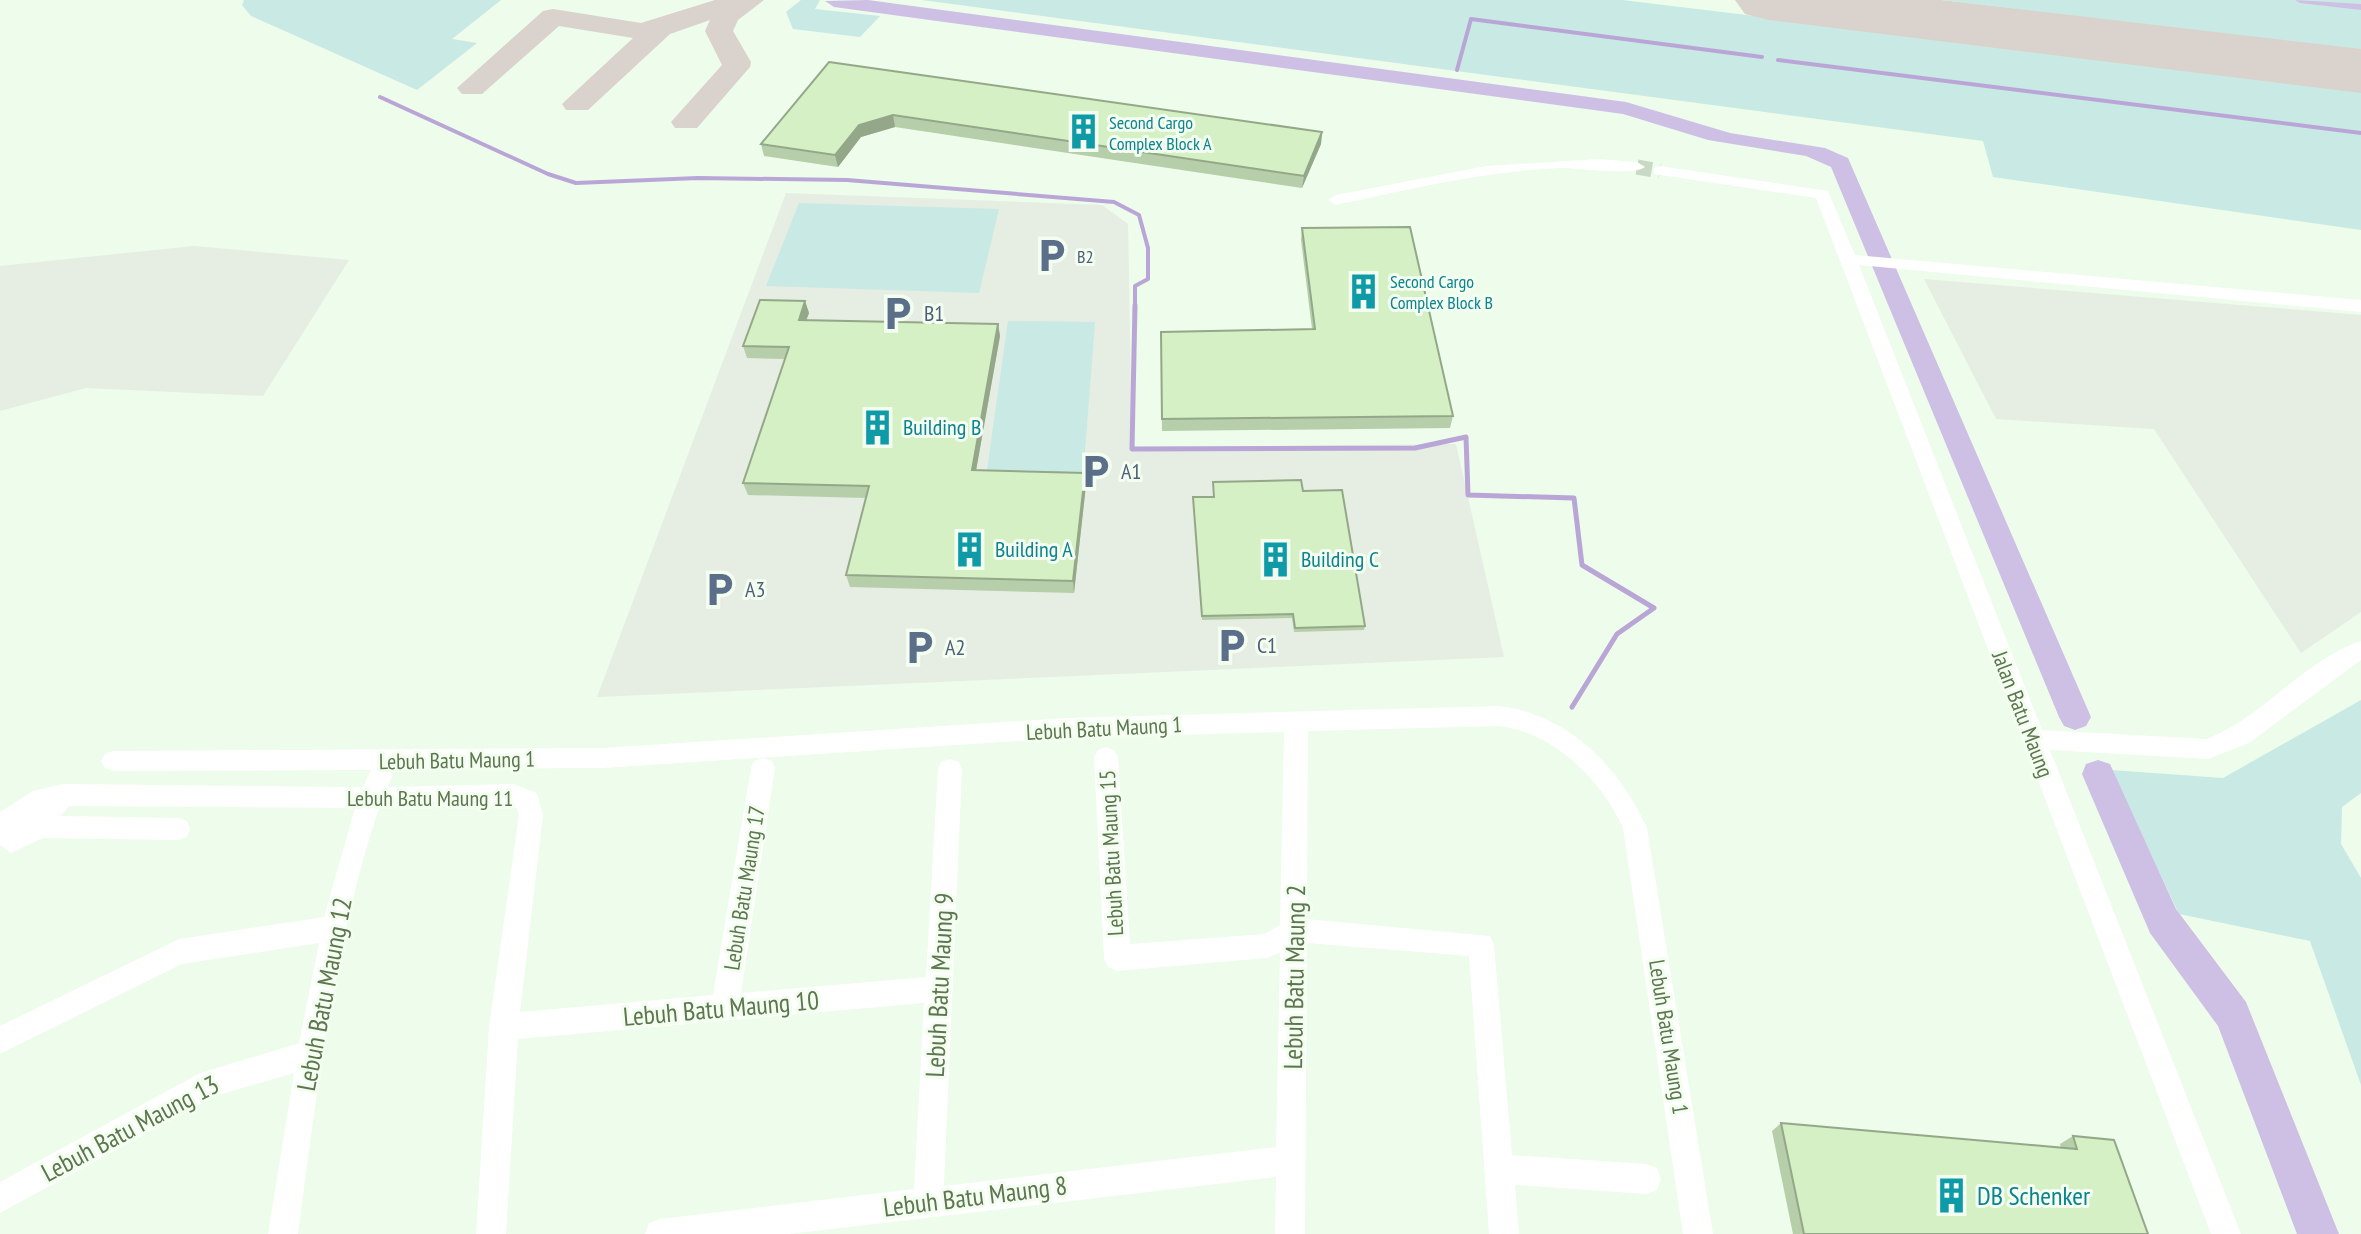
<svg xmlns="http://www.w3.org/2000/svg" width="2361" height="1234" font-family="'PT Sans Narrow',sans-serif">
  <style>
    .industrial { fill: #e6ede3 }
    .green { fill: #c9e9e4 }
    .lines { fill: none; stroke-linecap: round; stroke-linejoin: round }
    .stream-far1 { stroke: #b9a6d6; stroke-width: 4 }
    .stream { stroke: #b9a6d6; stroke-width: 5 }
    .canal { fill: #cec0e5; fill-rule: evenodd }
    .river { fill: #cec0e5; fill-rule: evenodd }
    .taxiway { fill: #dad2cd; fill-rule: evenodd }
    .runway { fill: #dad2cd; fill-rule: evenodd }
    .minor-tunnel { stroke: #c9dac4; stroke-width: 15; stroke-dasharray: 15 8; stroke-linecap: butt }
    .minor { fill: #fff; fill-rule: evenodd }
    .wall { fill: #b6cea9 }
    .shaded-wall { fill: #94a889 }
    .building { fill: #d4f0c4; stroke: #94a889; stroke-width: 2 }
    .labels { text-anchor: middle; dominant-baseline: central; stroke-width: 6; stroke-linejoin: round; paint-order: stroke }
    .far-culture-label { font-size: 18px; fill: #0d838f; stroke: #f3fef1; text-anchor: start }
    .far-service-label { font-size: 18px; fill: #4e5e75; stroke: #f3fef1; text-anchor: start }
    .service-label { font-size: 22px; fill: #4e5e75; stroke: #f3fef1; text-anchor: start }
    .culture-label { font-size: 22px; fill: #0d838f; stroke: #f3fef1; text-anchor: start }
    .street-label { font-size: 22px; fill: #5e764f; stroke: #f3fef1 }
    .near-street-label { font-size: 26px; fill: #5e764f; stroke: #f3fef1 }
    .near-culture-label { font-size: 26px; fill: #0d838f; stroke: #f3fef1; text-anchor: start }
  </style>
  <rect width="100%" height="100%" fill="#edfceb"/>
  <g class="industrial">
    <polygon points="786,193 1102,205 1128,224 1132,448 1456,444 1504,657 597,697"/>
    <polygon points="194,246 349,260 263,396 86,388 0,411 0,266"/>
    <polygon points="1924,279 2361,315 2361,612 2301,653 2154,429 1996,419"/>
  </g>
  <g class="green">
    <polygon points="244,0 501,0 452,39 477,43 417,90 251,16 242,5"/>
    <polygon points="801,0 820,0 815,9 880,16 860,37 793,29 786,12"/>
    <polygon points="922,0 1622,0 2361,89 2361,230 1993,177 1983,141"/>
    <polygon points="1942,0 2361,0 2361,50"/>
    <polygon points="799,203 999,209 979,293 766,286"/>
    <polygon points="1008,321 1095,322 1083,477 986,477"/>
    <polygon points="2361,700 2361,793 2342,807 2341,844 2361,878 2361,1085 2310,941 2179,914 2111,770 2223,778"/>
  </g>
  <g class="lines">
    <g class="stream-far1">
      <polyline points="1778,60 2361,133"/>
      <polyline points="1457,70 1471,19 1762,57"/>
      <polyline points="380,97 548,174 576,183 698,178 847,180 1114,202 1139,215 1148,248 1148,279 1135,286 1135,307"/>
    </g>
    <polyline class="stream" points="1135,305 1132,449 1415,448 1466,437 1468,495 1574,498 1582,565 1654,608 1617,634 1572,707"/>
    <polygon class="canal" points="2295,0 2361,4 2361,10 2300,3"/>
    <g class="river">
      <polygon points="868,0 1626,102 1730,133 1825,148 1848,158 2091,717 2086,726 2075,730 2064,726 2059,717 1831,167 1806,156 1708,140 1623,114 834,7 825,1"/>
      <polygon points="2098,760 2110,764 2176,909 2246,1002 2339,1234 2297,1234 2218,1026 2150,933 2082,774 2086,764"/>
    </g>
    <polygon class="taxiway" points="715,0 764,0 738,20 733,31 751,62 750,67 697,128 675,128 671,122 722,65 705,31 710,20 670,34 588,110 566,110 562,104 633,38 559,26 482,94 462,94 457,88 543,11 553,9 641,23"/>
    <polygon class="runway" points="1735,0 1941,0 2361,49 2361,93 1769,20 1745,14"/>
    <polyline class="minor-tunnel" points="1637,167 1660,171"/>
    <g class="minor">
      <path d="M1598,159L1637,162L1645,167C1635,176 1578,168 1561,168C1485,171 1410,189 1336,205L1328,200L1336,195L1486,166Z"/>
      <path d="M1660,166L1828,191L1855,255L2361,300V312L1859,265L2042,730L2207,739C2264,717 2303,660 2361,641V660L2249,743L2208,759L2050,750L2241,1234H2211L1816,198L1654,174V168Z"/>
      <path d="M1498,706C1568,713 1620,768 1647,828L1713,1234H1683L1623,828C1602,780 1552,731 1498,726L1308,731L1307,919L1490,936L1494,945L1512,1155L1646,1164L1657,1168L1661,1179L1657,1190L1646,1194L1515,1185L1519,1234H1489L1469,956L1307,943L1305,1234H1275L1276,1177L789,1234H645L649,1223L660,1219L914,1189L924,1003L518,1039L506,1234H476L489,1027L519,815L517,808L512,806L379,808C335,937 316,1098 298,1234H268L294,1073L215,1096L0,1213V1182L200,1073L299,1043L319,943L182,964L0,1054V1026L179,939L324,917L355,808L69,806L61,816L178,818L187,821L190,829L187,837L178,840L43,838L11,853L0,845V812L33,791L62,784L363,787L371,770L113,771L105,768L101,761L105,754L113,751L602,748L1066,718ZM1284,732L1280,925L1264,934L1130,944L1118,757L1114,750L1106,747L1098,750L1094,757L1104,958L1108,967L1117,971L1267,958L1280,953L1276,1147L944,1186L962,769L959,762L950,759L941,762L938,769L926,977L741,993L775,768L772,761L763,758L754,761L751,768L713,995L520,1012L543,815L537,793L513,784L388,787L395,769L602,768L1066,738Z"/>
    </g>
  </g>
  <g class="wall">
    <polygon points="829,62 1322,132 1321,144 1302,188 895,127 861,137 838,167 764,156 761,144"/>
    <polygon points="1302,228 1453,416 1450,428 1162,431 1161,332 1312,329 1301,240"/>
    <polygon points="805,301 809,313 806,320 998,324 1000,336 976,470 1086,485 1074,593 850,587 846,575 866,498 748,495 743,483 785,359 747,358 743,346"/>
    <polygon points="1303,491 1365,626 1364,630 1294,632 1292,618 1202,620 1193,497"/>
    <polygon points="1781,1123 2061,1148 2060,1144 2073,1136 2148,1234 1793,1234 1772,1131"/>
  </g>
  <g class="shaded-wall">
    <polygon points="893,115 895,127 861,137 838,167 835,155 859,125"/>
    <polygon points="1322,132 1321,144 1302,188 1304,176"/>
    <polygon points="805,301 809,313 802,332 799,320"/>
    <polygon points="998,324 1000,336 974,482 972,470"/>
    <polygon points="1085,473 1086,485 1074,593 1073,581"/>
  </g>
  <g class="building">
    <polygon points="829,62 1322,132 1304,176 893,115 859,125 835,155 761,144"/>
    <polygon points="1410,227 1453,416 1162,419 1161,332 1315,329 1302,228"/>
    <polygon points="760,300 805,301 799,320 998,324 972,470 1085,473 1073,581 846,575 869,486 743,483 789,347 743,346"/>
    <polygon points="1301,480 1303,491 1342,490 1365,626 1295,628 1293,614 1202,616 1193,497 1214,497 1213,482"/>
    <polygon points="1781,1123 2077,1149 2073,1136 2114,1140 2148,1234 1804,1234"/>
  </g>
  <defs>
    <symbol id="building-bare" viewBox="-9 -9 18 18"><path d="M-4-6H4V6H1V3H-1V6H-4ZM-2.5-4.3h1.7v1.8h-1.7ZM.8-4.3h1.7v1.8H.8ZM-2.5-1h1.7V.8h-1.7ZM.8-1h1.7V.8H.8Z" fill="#0f9aa8" stroke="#f3fef1" stroke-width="2.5" paint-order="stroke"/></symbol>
    <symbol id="parking-bare" viewBox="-9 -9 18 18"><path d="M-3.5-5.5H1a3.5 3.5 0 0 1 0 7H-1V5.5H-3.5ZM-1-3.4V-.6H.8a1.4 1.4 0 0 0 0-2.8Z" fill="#5c6f8a" stroke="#f3fef1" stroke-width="2.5" paint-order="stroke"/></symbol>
  </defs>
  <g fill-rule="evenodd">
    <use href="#building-bare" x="1058" y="106" width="51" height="51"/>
    <use href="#parking-bare" x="1026" y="230" width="51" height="51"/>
    <use href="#building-bare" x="1338" y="266" width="51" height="51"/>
    <use href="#parking-bare" x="872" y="288" width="51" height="51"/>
    <use href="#building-bare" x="852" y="402" width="51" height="51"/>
    <use href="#parking-bare" x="1070" y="446" width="51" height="51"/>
    <use href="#building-bare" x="944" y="524" width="51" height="51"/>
    <use href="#building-bare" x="1250" y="534" width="51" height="51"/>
    <use href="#parking-bare" x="694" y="564" width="51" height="51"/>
    <use href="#parking-bare" x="1206" y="620" width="51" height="51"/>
    <use href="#parking-bare" x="894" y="622" width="51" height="51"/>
    <use href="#building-bare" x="1926" y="1170" width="51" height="51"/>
  </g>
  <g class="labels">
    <g class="far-culture-label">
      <text x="1109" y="122">Second Cargo<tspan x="1109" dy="21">Complex Block A</tspan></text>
      <text x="1390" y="281">Second Cargo<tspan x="1390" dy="21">Complex Block B</tspan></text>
    </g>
    <g class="far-service-label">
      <text x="1077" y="256">B2</text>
    </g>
    <g class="service-label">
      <text x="924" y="313">B1</text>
      <text x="1121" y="471">A1</text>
      <text x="745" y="589">A3</text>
      <text x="1257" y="645">C1</text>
      <text x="945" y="647">A2</text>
    </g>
    <g class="culture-label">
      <text x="903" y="427">Building B</text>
      <text x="995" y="549">Building A</text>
      <text x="1301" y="559">Building C</text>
    </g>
    <g class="street-label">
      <text transform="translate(2023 714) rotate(69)">Jalan Batu Maung</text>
      <text transform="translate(1104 728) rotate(-3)">Lebuh Batu Maung 1</text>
      <text transform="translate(457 760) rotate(-1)">Lebuh Batu Maung 1</text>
      <text x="430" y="798">Lebuh Batu Maung 11</text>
      <text transform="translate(1111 853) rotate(-93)">Lebuh Batu Maung 15</text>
      <text transform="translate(744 888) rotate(-81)">Lebuh Batu Maung 17</text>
      <text transform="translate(1669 1037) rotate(81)">Lebuh Batu Maung 1</text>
    </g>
    <g class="near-street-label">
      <text transform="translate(1294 977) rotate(-89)">Lebuh Batu Maung 2</text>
      <text transform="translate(939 985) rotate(-87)">Lebuh Batu Maung 9</text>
      <text transform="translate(324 994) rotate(-79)">Lebuh Batu Maung 12</text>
      <text transform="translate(721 1008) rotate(-5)">Lebuh Batu Maung 10</text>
      <text transform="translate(130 1128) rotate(-28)">Lebuh Batu Maung 13</text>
      <text transform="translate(975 1196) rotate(-7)">Lebuh Batu Maung 8</text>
    </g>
    <g class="near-culture-label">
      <text x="1977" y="1195">DB Schenker</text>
    </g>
  </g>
</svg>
